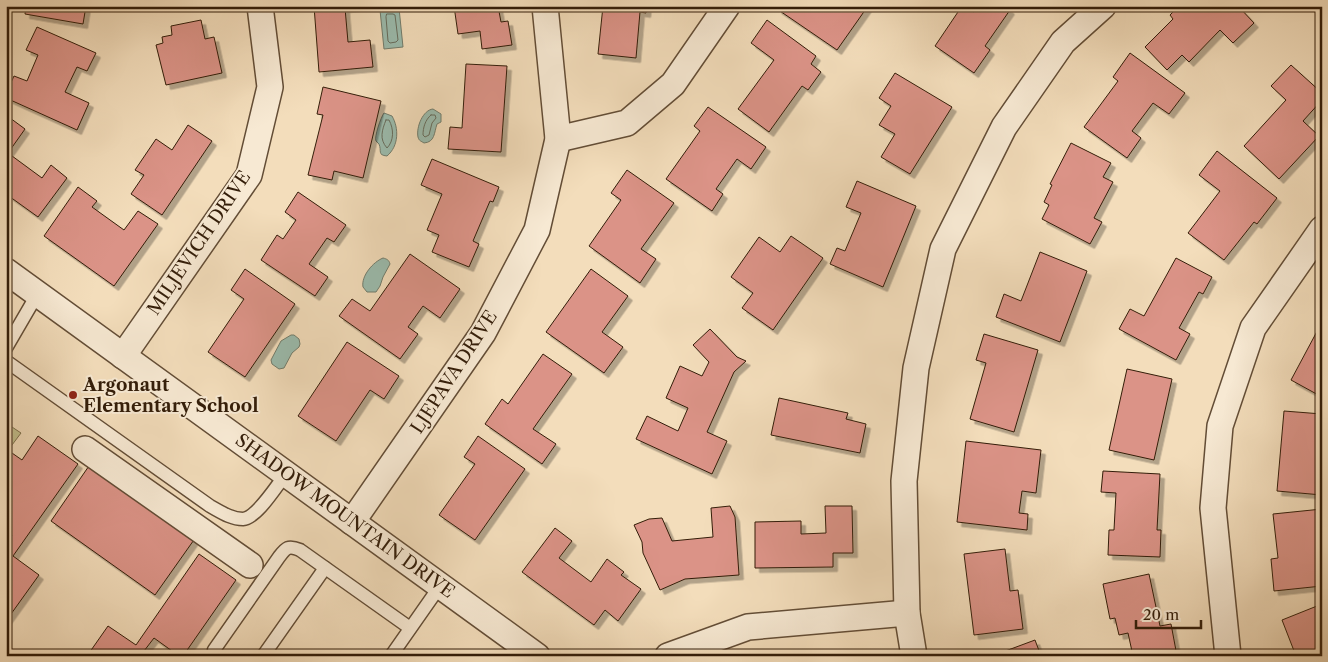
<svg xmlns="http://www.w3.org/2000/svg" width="1328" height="662" font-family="'Libre Caslon Text',serif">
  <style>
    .green { fill: #c2bf8c; stroke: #7a6e4a }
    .water { fill: #9bbcae; stroke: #717c6c }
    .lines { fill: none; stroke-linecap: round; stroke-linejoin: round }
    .shore { stroke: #676c5c; stroke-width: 1 }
    .building { fill: #db9387; stroke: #331d09; filter: url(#shadow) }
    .lane-casing { stroke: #634d36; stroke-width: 15 }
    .street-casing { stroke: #634d36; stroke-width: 28 }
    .lane { stroke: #f7e9d3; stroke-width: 12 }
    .street { stroke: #f7e9d3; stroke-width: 25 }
    .poi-dot { fill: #8f2418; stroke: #f7e9d3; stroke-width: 2 }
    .labels { text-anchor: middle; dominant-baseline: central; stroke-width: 4; stroke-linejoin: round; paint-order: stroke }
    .street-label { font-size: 18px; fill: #331d09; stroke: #f7e9d3 }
    .poi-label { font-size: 18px; font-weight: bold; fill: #331d09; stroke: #f7e9d3; text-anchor: start }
  </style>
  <defs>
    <filter id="shadow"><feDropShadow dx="4.5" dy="4.5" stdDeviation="0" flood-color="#0004"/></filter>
  </defs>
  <rect width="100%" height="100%" fill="#f3ddbb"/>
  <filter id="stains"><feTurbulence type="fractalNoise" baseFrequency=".004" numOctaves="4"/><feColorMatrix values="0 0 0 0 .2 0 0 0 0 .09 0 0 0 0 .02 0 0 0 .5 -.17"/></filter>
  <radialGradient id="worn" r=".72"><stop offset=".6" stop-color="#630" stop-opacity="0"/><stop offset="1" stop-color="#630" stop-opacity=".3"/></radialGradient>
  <polygon class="green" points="6,423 21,433 6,453"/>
  <g class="water">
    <polygon points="399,8 403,47 384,49 380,10"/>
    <path d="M433,109L441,114V122L437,124C434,133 435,142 424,143C421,141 419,141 418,137C416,127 423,110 433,109Z"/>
    <path d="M384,113L392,116C399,128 399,146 387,156C377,155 382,151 379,144C378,143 377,142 376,141C374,137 381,117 384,113Z"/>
    <path d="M383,258C387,259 389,260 390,264L383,277L380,286L376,292H367L363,287C361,276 373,262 383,258Z"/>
    <polygon points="291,335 294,335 299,339 300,344 299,347 292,353 284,368 279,369 272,364 271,360 281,341"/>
  </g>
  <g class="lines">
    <g class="shore">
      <polygon points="387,14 393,14 395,15 398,40 396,42 390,43 388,41 386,17"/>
      <path d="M431,115H435L436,118L432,123L429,135L425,137L423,135C423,128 425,120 431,115Z"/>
      <path d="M386,120H389C394,129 394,141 387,148C379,139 382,130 386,120Z"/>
    </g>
  </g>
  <g class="building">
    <polygon points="26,6 86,6 83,24 25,14"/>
    <polygon points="314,6 360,6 345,8 348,42 370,40 373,67 319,72"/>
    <polygon points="454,6 498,6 501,22 508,21 512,45 482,49 480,31 458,34"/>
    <polygon points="603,6 647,6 646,13 640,12 636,58 598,54"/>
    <polygon points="779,6 868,6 837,50 777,9"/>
    <polygon points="962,6 966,6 974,12 978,6 1005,6 1010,10 985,46 990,50 974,73 935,46"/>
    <polygon points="1179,6 1238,6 1254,23 1233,43 1220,30 1189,62 1182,55 1167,70 1145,47 1173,19 1170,15"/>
    <polygon points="201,20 205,39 214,37 222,73 166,85 156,45 163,43 162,37 172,35 171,26"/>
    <polygon points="767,20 816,56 811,64 821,72 808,90 802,86 769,132 738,109 774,60 751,43"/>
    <polygon points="37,27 96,53 87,71 77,67 65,92 89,103 77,130 6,98 6,93 14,76 27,81 38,55 26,50"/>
    <polygon points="1130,53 1185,93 1169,114 1153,103 1132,131 1141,138 1127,158 1084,127 1118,81 1113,77"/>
    <polygon points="466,64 507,66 501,152 448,149 450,127 462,128"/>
    <polygon points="1291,65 1322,93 1322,100 1303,121 1319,136 1279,179 1244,146 1286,100 1271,86"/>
    <polygon points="895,73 952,107 910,174 881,157 895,134 879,125 891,106 879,98"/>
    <polygon points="323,87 381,101 363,178 334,171 332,180 308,175 323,115 317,114"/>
    <polygon points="708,107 766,147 751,169 737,159 716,189 723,194 712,211 666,179 700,131 694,126"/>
    <polygon points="6,115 25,129 8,153 42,178 51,165 67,178 38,217 6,194"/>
    <polygon points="188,125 212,141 162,215 131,194 144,175 135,170 156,139 172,150"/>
    <polygon points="1071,143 1111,163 1103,177 1113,182 1094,218 1102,222 1090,244 1042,219 1049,205 1044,202 1052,185 1050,184"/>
    <polygon points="1217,151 1277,198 1257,224 1254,222 1224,260 1188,233 1220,191 1199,175"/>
    <polygon points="432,159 499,187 493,202 490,201 473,241 479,244 469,267 432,252 439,235 427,230 442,194 421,185"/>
    <polygon points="627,170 674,203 641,249 656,259 640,283 589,246 621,200 611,193"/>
    <polygon points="857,181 916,206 883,287 830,264 837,248 845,251 861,213 846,207"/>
    <polygon points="78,187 97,201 92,207 124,230 138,211 158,224 114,286 44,236"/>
    <polygon points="298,192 346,225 334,242 327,238 309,264 328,277 315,296 261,260 277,235 283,239 296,220 285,212"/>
    <polygon points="791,236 823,258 773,330 742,308 753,293 731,277 759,237 780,252"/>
    <polygon points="1040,252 1087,271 1060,342 996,317 1004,294 1021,301"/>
    <polygon points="410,254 460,289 440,318 423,306 408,327 418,334 400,359 339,316 352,299 370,311"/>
    <polygon points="1176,258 1212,277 1203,294 1199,292 1179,328 1190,334 1176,360 1119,329 1130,309 1144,316"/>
    <polygon points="245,269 295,304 245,377 208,352 244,299 231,290"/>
    <polygon points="591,269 628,296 602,332 623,347 604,373 546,332"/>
    <polygon points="1322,322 1322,397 1291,380"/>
    <polygon points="710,329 737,357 746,361 734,372 707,432 727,441 712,474 636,439 647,416 678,431 688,408 666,398 680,366 702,376 709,362 693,345"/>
    <polygon points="984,334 1038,350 1014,432 970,419 986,363 976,360"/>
    <polygon points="347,342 399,376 384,399 370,390 336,441 298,416"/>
    <polygon points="543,354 572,374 533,429 556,444 542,464 485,424 502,399 508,404"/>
    <polygon points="1127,369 1172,379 1154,460 1109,450"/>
    <polygon points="779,398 848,413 846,419 866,424 860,453 771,435"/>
    <polygon points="1284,411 1322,414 1322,495 1277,491"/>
    <polygon points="38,436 78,464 13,556 39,575 6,621 6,544 12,535 6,531 6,462 12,453 22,460"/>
    <polygon points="478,436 525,469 475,540 439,515 475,464 464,457"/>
    <polygon points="966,441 1041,450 1036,493 1022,491 1019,513 1028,514 1027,530 957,522"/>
    <polygon points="91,463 196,537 155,595 51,521"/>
    <polygon points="1103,471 1160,474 1157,530 1161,530 1160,557 1108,555 1109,530 1114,530 1116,493 1101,492"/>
    <polygon points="730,506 735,517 739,575 685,579 660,590 643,553 642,542 634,525 649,519 662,518 672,541 713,537 711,508"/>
    <polygon points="825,506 852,506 853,553 833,553 833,567 755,568 755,522 801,521 801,534 826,533"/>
    <polygon points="1322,509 1322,586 1274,591 1271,559 1278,558 1273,514"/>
    <polygon points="555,528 572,541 559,558 591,582 607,559 624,572 621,575 641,589 618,621 605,610 594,625 522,572"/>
    <polygon points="1005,549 1010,591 1018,590 1023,629 974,635 964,554"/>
    <polygon points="199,554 236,580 183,656 179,656 154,638 144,651 150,656 87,656 108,626 136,645"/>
    <polygon points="1149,574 1160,626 1171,624 1177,656 1133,656 1128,633 1119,635 1115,618 1110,619 1103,584"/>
    <polygon points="1322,604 1322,656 1296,656 1282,620"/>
    <polygon points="1035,640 1041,656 992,656"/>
  </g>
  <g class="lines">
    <defs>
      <g id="lane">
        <polyline points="6,348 38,293"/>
        <path d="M6,361L210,506C221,512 231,519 243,519C257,518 277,485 286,474"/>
        <path d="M215,656L214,650L279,557C286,548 288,545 300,550L410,628"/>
        <polyline points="263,656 325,568"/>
        <polyline points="391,656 440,586"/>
      </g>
      <g id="street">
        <polyline points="558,139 627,123 673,84 727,6"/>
        <polyline points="6,271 537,656"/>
        <polyline points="123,356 249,175 270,87 260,6"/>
        <polyline points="85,449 250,565"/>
        <polyline points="352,522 483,333 537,230 558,139 545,6"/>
        <polyline points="668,656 748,627 907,613"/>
        <polyline points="914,656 907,613 904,481 916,368 943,249 1004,127 1063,42 1103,6"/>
        <polyline points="1228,656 1213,508 1220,426 1253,328 1322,229"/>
      </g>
    </defs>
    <use href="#lane" class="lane-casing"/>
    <use href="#street" class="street-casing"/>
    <use href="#lane" class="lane"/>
    <use href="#street" class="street"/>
  </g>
  <circle class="poi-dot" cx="73" cy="395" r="5"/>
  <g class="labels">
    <g class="street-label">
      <text transform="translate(199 243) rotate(-56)">MILJEVICH DRIVE</text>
      <text transform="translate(454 372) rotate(-57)">LJEPAVA DRIVE</text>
      <text transform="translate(345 516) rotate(36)">SHADOW MOUNTAIN DRIVE</text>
    </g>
    <g class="poi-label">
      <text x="83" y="385">Argonaut<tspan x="83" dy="21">Elementary School</tspan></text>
    </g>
  </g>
  <rect width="1328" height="662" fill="none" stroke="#f3ddbb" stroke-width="25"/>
  <rect x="8" y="8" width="1313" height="647" fill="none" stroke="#331d09" stroke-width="2.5"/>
  <rect x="12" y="12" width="1303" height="637" fill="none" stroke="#331d09"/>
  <path d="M1136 620v8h65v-8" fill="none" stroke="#331d09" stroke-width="2.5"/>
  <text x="1143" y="620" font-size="15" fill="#331d09" stroke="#f7e9d3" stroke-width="4" paint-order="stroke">20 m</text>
  <rect width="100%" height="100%" filter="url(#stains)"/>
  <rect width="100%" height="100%" fill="url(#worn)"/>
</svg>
